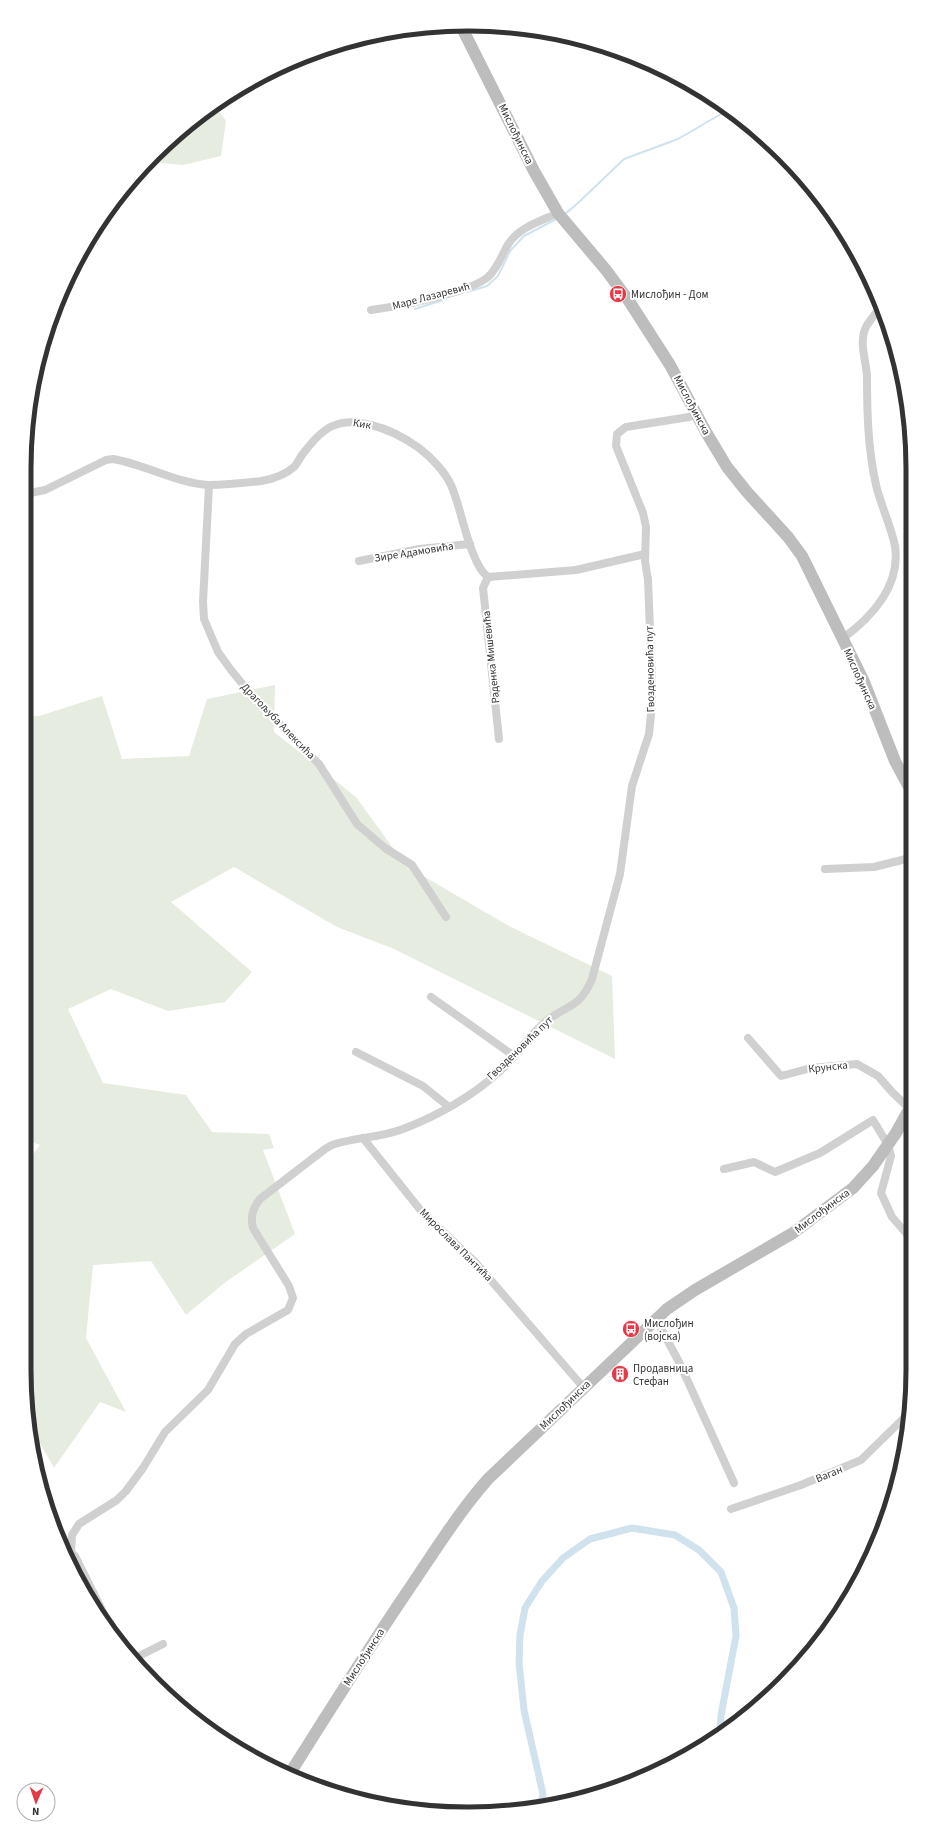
<svg xmlns="http://www.w3.org/2000/svg" width="937" height="1838" font-family="'Source Sans 3',sans-serif">
  <style>
    .green { fill: #e6ecdf }
    .lines { fill: none; stroke-linecap: round; stroke-linejoin: round }
    .stream { stroke: #cfe2ee; stroke-width: 2 }
    .canal { stroke: #cfe2ee; stroke-width: 7 }
    .minor { stroke: #d0d0d0; stroke-width: 8 }
    .secondary { stroke: #bdbdbd; stroke-width: 12 }
    .labels { text-anchor: middle; dominant-baseline: central; stroke-width: 4; stroke-linejoin: round; paint-order: stroke }
    .street-label { font-size: 11px; fill: #333; stroke: #fff }
    .poi-label { font-size: 11px; fill: #333; stroke: #fff; text-anchor: start }
    .rim { fill: none; stroke: #333; stroke-width: 5 }
  </style>
  <rect width="100%" height="100%" fill="#fff"/>
  <g class="green">
    <polygon points="215,106 226,121 221,156 183,165 149,162 176,134"/>
    <polygon points="275,685 274,732 356,797 406,866 509,926 612,976 615,1059 394,949 337,927 234,867 171,902 252,972 225,1002 168,1011 111,989 68,1009 103,1083 186,1095 212,1132 269,1134 274,1148 263,1150 295,1234 223,1284 186,1315 151,1261 93,1265 86,1338 126,1412 100,1402 54,1468 29,1424 24,1370 24,1159 30,1158 40,1145 24,1139 25,717 39,716 102,696 122,759 189,756 207,699"/>
  </g>
  <g class="lines">
    <g class="stream">
      <polyline points="565,214 578,203 624,159 678,139 721,114 731,114"/>
      <polyline points="467,292 487,286 498,276 510,251 524,236 558,218"/>
      <polyline points="415,309 446,299"/>
    </g>
    <polyline class="canal" points="540,1806 543,1794 524,1710 519,1663 520,1635 525,1608 542,1581 563,1558 590,1539 632,1528 675,1535 699,1550 721,1572 734,1608 736,1636 721,1715 720,1736"/>
    <g class="minor">
      <path d="M371,310C399,306 467,294 488,277C498,268 502,254 509,243C520,227 541,221 558,213"/>
      <polyline points="209,485 203,602 204,619 218,652 231,670 254,698 319,764 357,824 385,848 412,865 446,917"/>
      <path d="M25,494L45,490L106,460L113,459C144,464 179,484 209,485C226,485 244,483 261,481C273,479 285,475 294,467C298,463 299,459 302,455C322,428 337,416 371,425C388,429 405,438 419,448C431,457 445,472 451,485C461,506 470,565 488,577L576,570L645,554"/>
      <polyline points="359,561 419,549 470,544"/>
      <polyline points="488,577 483,588 499,739"/>
      <path d="M842,639C872,617 901,586 895,546C891,526 881,506 876,485C868,449 867,413 867,376C866,360 858,340 867,325C871,319 877,312 881,306"/>
      <polyline points="825,869 874,867 910,858"/>
      <polyline points="431,997 514,1056"/>
      <polyline points="748,1038 781,1076 811,1068 857,1064 878,1076 893,1093 910,1109"/>
      <polyline points="356,1052 423,1086 449,1107"/>
      <polyline points="363,1138 422,1212 476,1263 583,1387"/>
      <polyline points="724,1169 754,1162 775,1172 820,1153 873,1120 888,1145 891,1156 881,1193 892,1217 912,1240"/>
      <polyline points="656,1319 680,1364 734,1483"/>
      <polyline points="731,1509 801,1485 861,1460 910,1412"/>
      <polyline points="66,1553 71,1553 75,1556 119,1644"/>
      <path d="M71,1553L72,1535L79,1524L117,1500L126,1491L143,1468L165,1432L208,1390L235,1344L246,1334L288,1310L293,1298L289,1286L253,1228C250,1216 253,1208 260,1199L325,1149L332,1145C355,1137 380,1138 403,1129C437,1116 472,1096 499,1072C516,1057 527,1037 544,1023C566,1004 579,1010 592,979L620,874L632,786L649,734L652,705V679L648,580L645,561L646,527L643,513L616,446L617,434L626,427L689,417L696,414"/>
      <polyline points="133,1659 163,1644"/>
    </g>
    <g class="secondary">
      <polyline points="461,26 534,171 558,213 606,270 629,301 670,365 706,432 727,467 747,492 788,537 802,556 864,682 895,761 910,789"/>
      <path d="M289,1775C329,1711 369,1648 411,1586C436,1549 459,1512 488,1479L667,1309L695,1290L793,1233L853,1188L873,1166L896,1133L911,1106"/>
    </g>
  </g>
  <defs>
    <symbol id="bus-disc" viewBox="-11 -11 22 22"><circle r="9.5" fill="#e63946" stroke="#fff"/><path d="M-5-6H5V4H4V6H2V4H-2V6H-4V4H-5ZM-3.5-4V0h7V-4ZM-3.5 1.2v1.5H-2V1.2ZM2 1.2v1.5H3.5V1.2Z" fill="#fff"/></symbol>
    <symbol id="building-disc" viewBox="-11 -11 22 22"><circle r="9.5" fill="#e63946" stroke="#fff"/><path d="M-4-6H4V6H1V3H-1V6H-4ZM-2.5-4.3h1.7v1.8h-1.7ZM.8-4.3h1.7v1.8H.8ZM-2.5-1h1.7V.8h-1.7ZM.8-1h1.7V.8H.8Z" fill="#fff"/></symbol>
  </defs>
  <g fill-rule="evenodd">
    <use href="#bus-disc" x="608" y="284" width="20" height="20"/>
    <use href="#bus-disc" x="621" y="1319" width="20" height="20"/>
    <use href="#building-disc" x="610" y="1364" width="20" height="20"/>
  </g>
  <g class="labels">
    <g class="street-label">
      <text transform="translate(516 134) rotate(64)">Мислођинска</text>
      <text transform="translate(431 296) rotate(-15)">Маре Лазаревић</text>
      <text transform="translate(692 405) rotate(62)">Мислођинска</text>
      <text transform="translate(362 424) rotate(10)">Кик</text>
      <text transform="translate(414 552) rotate(-9)">Зире Адамовића</text>
      <text transform="translate(491 657) rotate(-96)">Раденка Мишевића</text>
      <text transform="translate(650 669) rotate(-91)">Гвозденовића пут</text>
      <text transform="translate(860 679) rotate(66)">Мислођинска</text>
      <text transform="translate(278 721) rotate(46)">Драгољуба Алексића</text>
      <text transform="translate(520 1048) rotate(-44)">Гвозденовића пут</text>
      <text transform="translate(828 1067) rotate(-6)">Крунска</text>
      <text transform="translate(822 1211) rotate(-37)">Мислођинска</text>
      <text transform="translate(456 1245) rotate(45)">Мирослава Пантића</text>
      <text transform="translate(565 1405) rotate(-44)">Мислођинска</text>
      <text transform="translate(829 1474) rotate(-22)">Ваган</text>
      <text transform="translate(364 1657) rotate(-57)">Мислођинска</text>
    </g>
    <g class="poi-label">
      <text x="631" y="294">Мислођин - Дом</text>
      <text x="644" y="1323">Мислођин<tspan x="644" dy="13">(војска)</tspan></text>
      <text x="633" y="1368">Продавница<tspan x="633" dy="13">Стефан</tspan></text>
    </g>
  </g>
  <path d="M0 0H937V1838H0ZM468 31H469A437 437 0 0 1 906 468V1370A437 437 0 0 1 469 1807H468A437 437 0 0 1 31 1370V468A437 437 0 0 1 468 31Z" fill="#fff" fill-rule="evenodd"/>
  <path class="rim" d="M468 31H469A437 437 0 0 1 906 468V1370A437 437 0 0 1 469 1807H468A437 437 0 0 1 31 1370V468A437 437 0 0 1 468 31Z"/>
  <g transform="translate(36 1802) rotate(182)"><circle r="19" fill="#ffffff" stroke="#adadad"/>
  <path d="M0-3L7 15L0 10L-7 15Z" fill="#e63946"/>
  <text y="-6" font-size="11" font-weight="bold" text-anchor="middle" fill="#333333">N</text>
  </g>
</svg>
